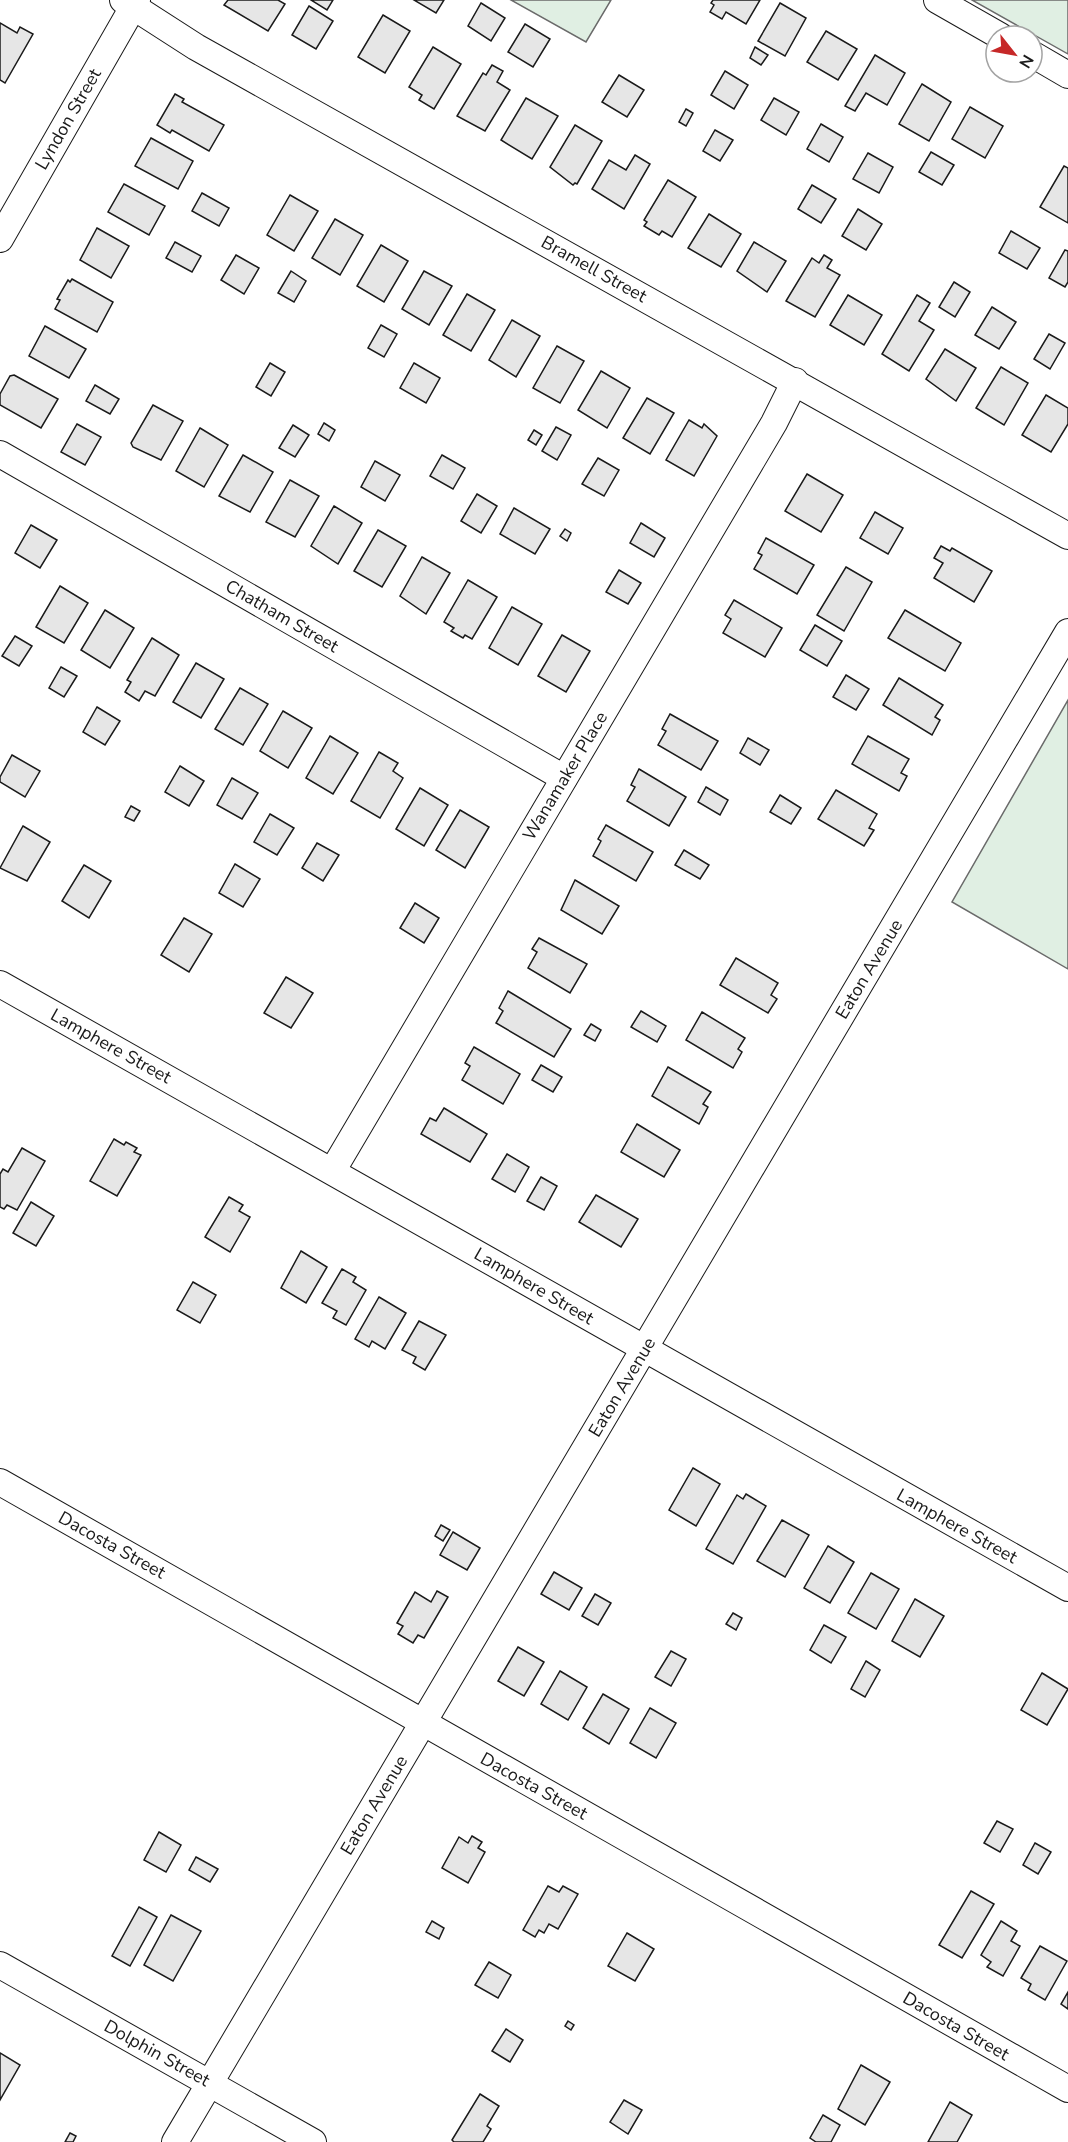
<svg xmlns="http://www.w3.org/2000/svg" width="1068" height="2142" font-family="'Nunito Sans',sans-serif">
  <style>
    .green { fill: #e0efe3; stroke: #6a6a6a; stroke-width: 1.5 }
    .building { fill: #e6e6e6; stroke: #1a1a1a; stroke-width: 1.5 }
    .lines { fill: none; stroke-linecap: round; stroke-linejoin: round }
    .minor-casing { stroke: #1a1a1a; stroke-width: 28 }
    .minor { stroke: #fff; stroke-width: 26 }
    .labels { text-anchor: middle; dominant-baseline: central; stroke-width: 4.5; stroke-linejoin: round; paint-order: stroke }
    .street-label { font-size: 18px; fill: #1a1a1a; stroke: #fff }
  </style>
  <rect width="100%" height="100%" fill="#fff"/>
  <g class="green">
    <polygon points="511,0 611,0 586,42"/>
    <polygon points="972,0 1068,0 1068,54"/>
    <polygon points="1068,700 1068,969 952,902"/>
  </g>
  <g class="building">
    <polygon points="228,0 278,0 285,4 268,31 224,5"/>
    <polygon points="311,0 333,0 327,10"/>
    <polygon points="414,0 444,0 436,13"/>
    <polygon points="713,0 760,0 746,24 726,12 722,19 710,12 714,5 711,3"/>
    <polygon points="481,3 505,18 491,41 468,26"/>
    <polygon points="780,3 806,18 785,56 758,41"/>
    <polygon points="309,6 333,21 316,49 292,35"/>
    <polygon points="383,15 410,31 385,73 358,57"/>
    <polygon points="0,23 17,33 20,27 33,34 5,83 0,80"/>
    <polygon points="525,24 550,39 533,67 508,52"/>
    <polygon points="826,31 857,49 838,80 807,62"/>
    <polygon points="433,47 461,64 434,109 419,100 422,95 409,87"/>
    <polygon points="755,47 768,55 761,65 750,58"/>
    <polygon points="875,55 905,73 887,105 866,93 855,111 845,106"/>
    <polygon points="492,65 503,71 497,82 510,90 485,131 457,116 483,73 486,75"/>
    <polygon points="725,71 748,85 734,109 711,95"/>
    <polygon points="619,75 644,90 627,117 602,102"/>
    <polygon points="922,84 951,102 929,141 899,124"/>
    <polygon points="175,94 184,99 182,102 224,125 209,151 172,130 170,133 157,125"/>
    <polygon points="526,98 558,116 532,159 501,140"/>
    <polygon points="774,98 799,112 786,135 761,120"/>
    <polygon points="970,107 1003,126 985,158 952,139"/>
    <polygon points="686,109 693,113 686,126 679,122"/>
    <polygon points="821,124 843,137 829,162 807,149"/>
    <polygon points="575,125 602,141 577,184 575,183 573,185 550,167"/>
    <polygon points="715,130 733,140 720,161 703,151"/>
    <polygon points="151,138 193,161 178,189 135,166"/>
    <polygon points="931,152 954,165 942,185 919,172"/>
    <polygon points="868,153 893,167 879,193 853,179"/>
    <polygon points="635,155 650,164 624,209 592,189 609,160 626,170"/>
    <polygon points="1064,166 1068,168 1068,223 1040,207"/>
    <polygon points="668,180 696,197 672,237 662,231 659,235 644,226 647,222 644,220"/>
    <polygon points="124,184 165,206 149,235 108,212"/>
    <polygon points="812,185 836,199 821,223 798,209"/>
    <polygon points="202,193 229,208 219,226 192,211"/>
    <polygon points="290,195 318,211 294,251 267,235"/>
    <polygon points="858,209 882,224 866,250 842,236"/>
    <polygon points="709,214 741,234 721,267 688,248"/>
    <polygon points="335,219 363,235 340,275 312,258"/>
    <polygon points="97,228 129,246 111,278 80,260"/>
    <polygon points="1011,231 1040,248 1027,269 999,253"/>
    <polygon points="175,242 201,256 192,272 166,258"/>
    <polygon points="754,242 786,261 767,292 737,271"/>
    <polygon points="381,245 408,261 384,302 357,286"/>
    <polygon points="1065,250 1068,251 1068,282 1065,287 1049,278"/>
    <polygon points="236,255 259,268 244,294 221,280"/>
    <polygon points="824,255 832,260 827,268 840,275 815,317 786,301 812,258 819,263"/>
    <polygon points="291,271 306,281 294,302 278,293"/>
    <polygon points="424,271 452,286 429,325 402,309"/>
    <polygon points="72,279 113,302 97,332 55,309 60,300 57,299 68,280 70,282"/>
    <polygon points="954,282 970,292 955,317 939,307"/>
    <polygon points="467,294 495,310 471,351 443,335"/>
    <polygon points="848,295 882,315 864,345 830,325"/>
    <polygon points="917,295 930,303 919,321 934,330 909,371 882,354"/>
    <polygon points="992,307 1016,322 999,349 975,335"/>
    <polygon points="512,320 540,336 516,377 489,360"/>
    <polygon points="381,325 397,334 384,357 368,348"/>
    <polygon points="45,326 86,349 69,378 29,356"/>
    <polygon points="1049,334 1065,343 1050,369 1034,359"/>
    <polygon points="557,346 584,361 560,403 533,388"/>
    <polygon points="945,349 976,368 956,401 926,379"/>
    <polygon points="270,363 285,372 271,396 256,387"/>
    <polygon points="414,363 440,378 426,403 400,388"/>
    <polygon points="1001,367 1028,383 1004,425 976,408"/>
    <polygon points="601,371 630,388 607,428 578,410"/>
    <polygon points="14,375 58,399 41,428 0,405 0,394 10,376"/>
    <polygon points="95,385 119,399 110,414 86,401"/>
    <polygon points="1046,395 1068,408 1068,424 1051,452 1022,435"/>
    <polygon points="647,398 674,413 650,454 623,438"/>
    <polygon points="153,405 183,421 161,460 133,447 131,443"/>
    <polygon points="689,420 702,428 704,424 717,436 694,476 666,460"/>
    <polygon points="324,423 335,430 329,441 318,434"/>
    <polygon points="77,424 101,437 85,465 61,452"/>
    <polygon points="293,425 309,435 295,457 279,448"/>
    <polygon points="556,427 571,435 557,460 542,451"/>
    <polygon points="200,428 228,445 204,487 176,471"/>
    <polygon points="534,430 542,435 536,445 528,440"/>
    <polygon points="243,455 273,472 250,512 219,496"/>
    <polygon points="442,455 465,468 453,489 430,476"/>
    <polygon points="598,458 619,470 604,496 582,484"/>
    <polygon points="375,461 400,475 385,501 361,487"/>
    <polygon points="807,474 843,495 821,532 785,511"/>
    <polygon points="290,480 319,496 295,537 266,522"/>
    <polygon points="477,494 497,506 481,533 461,521"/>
    <polygon points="334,506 362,523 338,564 311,546"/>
    <polygon points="514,508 550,529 535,554 500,534"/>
    <polygon points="875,512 903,528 888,554 860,538"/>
    <polygon points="641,523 665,538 654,557 630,543"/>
    <polygon points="31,525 57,540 40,568 15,553"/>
    <polygon points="565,529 571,533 567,541 560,536"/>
    <polygon points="378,530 406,546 382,587 354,571"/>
    <polygon points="766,538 814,565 797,594 754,569 762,555 758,553"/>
    <polygon points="941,546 950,551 952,548 992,571 974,602 934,578 943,563 934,558"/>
    <polygon points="422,557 450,573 426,614 400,596"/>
    <polygon points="846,567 872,582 844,631 817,615"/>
    <polygon points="619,570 641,583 628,604 606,592"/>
    <polygon points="468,580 497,597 472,639 465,635 463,638 451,631 454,628 444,622"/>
    <polygon points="60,586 88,603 64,643 36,627"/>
    <polygon points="734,600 782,628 765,657 723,633 731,619 725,615"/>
    <polygon points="512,607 542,624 518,665 489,648"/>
    <polygon points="105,610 134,628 110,668 81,650"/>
    <polygon points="905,610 961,643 945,671 888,638"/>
    <polygon points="815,625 842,641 827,666 800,650"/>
    <polygon points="562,635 590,651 566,692 538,676"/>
    <polygon points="15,636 32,646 19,666 2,656"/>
    <polygon points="152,638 179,655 155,696 145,691 139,701 125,692 131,682 127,680"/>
    <polygon points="196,663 224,679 201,718 173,702"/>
    <polygon points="61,667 77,676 64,697 49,688"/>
    <polygon points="846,675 869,689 856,710 833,697"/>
    <polygon points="899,678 943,705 935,717 940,720 932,735 883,705"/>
    <polygon points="240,688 268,704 243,745 215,729"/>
    <polygon points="97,707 120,721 105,745 83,732"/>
    <polygon points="283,711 312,728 288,768 260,751"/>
    <polygon points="670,714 718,741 701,770 658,745 666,731 662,729"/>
    <polygon points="330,736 358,753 333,794 306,778"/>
    <polygon points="868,736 909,759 901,773 907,776 899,791 852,764"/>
    <polygon points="748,738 769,750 760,765 740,753"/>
    <polygon points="379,752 398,763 393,771 403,778 380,818 351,801"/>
    <polygon points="12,755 40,771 25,797 0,782 0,777"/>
    <polygon points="180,766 204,781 189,806 165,792"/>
    <polygon points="639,769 686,797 669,826 627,801 635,787 631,785"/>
    <polygon points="232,778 258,793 242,819 217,805"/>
    <polygon points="706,787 728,800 720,815 698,802"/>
    <polygon points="420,788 448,805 424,846 396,829"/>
    <polygon points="836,790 877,814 869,828 874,830 864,846 818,819"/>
    <polygon points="780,795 801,808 791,824 770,812"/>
    <polygon points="131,806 140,811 134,821 125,817"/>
    <polygon points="460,810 489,827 465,868 436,850"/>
    <polygon points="270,814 294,828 277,855 254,842"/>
    <polygon points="606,825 653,852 636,881 593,856 601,841 598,839"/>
    <polygon points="23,826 50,842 27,881 0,868"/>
    <polygon points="317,843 339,855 323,881 302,868"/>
    <polygon points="684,850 709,865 700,879 675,865"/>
    <polygon points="235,864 260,879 243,907 219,893"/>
    <polygon points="84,865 111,881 89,918 62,901"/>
    <polygon points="575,880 619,906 602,934 561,910"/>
    <polygon points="415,903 439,918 424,943 400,928"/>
    <polygon points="184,918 212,934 189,972 161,955"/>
    <polygon points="539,938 587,964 570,993 528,968 537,952 532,949"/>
    <polygon points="736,958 778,983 771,995 777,999 768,1013 720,985"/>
    <polygon points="286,977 313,993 291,1028 264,1013"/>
    <polygon points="508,991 571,1029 554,1057 496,1023 503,1011 499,1008"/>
    <polygon points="641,1011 666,1026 657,1042 631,1027"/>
    <polygon points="702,1012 745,1038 738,1049 742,1052 733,1068 686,1040"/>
    <polygon points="591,1024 601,1030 595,1041 584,1035"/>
    <polygon points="474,1047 520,1074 503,1104 462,1080 470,1066 465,1063"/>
    <polygon points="541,1065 562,1077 553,1092 532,1080"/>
    <polygon points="668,1067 711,1092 703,1104 708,1107 699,1124 652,1096"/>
    <polygon points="444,1108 487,1134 470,1162 421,1134 430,1118 436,1121"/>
    <polygon points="637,1124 680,1150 664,1177 621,1152"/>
    <polygon points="114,1139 124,1145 126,1142 137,1148 134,1152 141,1155 117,1196 90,1181"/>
    <polygon points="22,1148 45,1161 17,1210 7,1205 4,1209 0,1207 0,1174 3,1169 8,1172"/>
    <polygon points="507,1154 529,1167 515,1192 492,1179"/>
    <polygon points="541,1177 557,1186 544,1210 527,1201"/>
    <polygon points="596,1195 638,1219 621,1247 579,1222"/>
    <polygon points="229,1197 243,1205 239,1211 250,1217 230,1252 205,1237"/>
    <polygon points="31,1202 54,1216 36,1246 13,1233"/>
    <polygon points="301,1251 327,1267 306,1303 281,1288"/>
    <polygon points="342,1269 356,1277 353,1282 366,1290 346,1325 333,1318 337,1311 322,1303"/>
    <polygon points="193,1282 216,1295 200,1323 177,1310"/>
    <polygon points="379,1297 406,1313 385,1349 372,1341 369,1347 355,1339"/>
    <polygon points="419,1321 446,1335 425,1370 413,1363 416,1357 402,1350"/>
    <polygon points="693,1468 720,1484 696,1526 669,1510"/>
    <polygon points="746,1494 766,1506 733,1564 706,1549 737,1495 743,1499"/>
    <polygon points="782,1520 809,1535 785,1577 757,1561"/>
    <polygon points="441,1525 450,1530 443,1541 435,1536"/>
    <polygon points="453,1532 480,1548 467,1570 440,1555"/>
    <polygon points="828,1546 854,1562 830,1603 804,1588"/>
    <polygon points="554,1572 582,1588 569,1610 541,1594"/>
    <polygon points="871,1573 899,1589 876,1629 848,1613"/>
    <polygon points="437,1591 448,1597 424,1638 418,1635 413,1643 398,1634 403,1626 397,1623 415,1592 431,1602"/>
    <polygon points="595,1594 611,1603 598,1625 582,1616"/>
    <polygon points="915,1599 944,1616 920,1657 892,1641"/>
    <polygon points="733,1613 742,1618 736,1630 726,1624"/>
    <polygon points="824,1625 846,1637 831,1663 810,1650"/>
    <polygon points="518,1647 544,1662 524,1696 498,1681"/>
    <polygon points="671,1651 686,1659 671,1686 655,1677"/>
    <polygon points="866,1661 880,1670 865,1697 851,1689"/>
    <polygon points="560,1671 587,1687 568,1720 541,1704"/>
    <polygon points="1042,1673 1068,1689 1047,1725 1021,1710"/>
    <polygon points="603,1694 629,1709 609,1744 583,1728"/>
    <polygon points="650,1708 676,1723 656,1758 630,1743"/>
    <polygon points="997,1821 1013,1829 1000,1852 984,1843"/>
    <polygon points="159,1832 181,1845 166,1872 144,1860"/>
    <polygon points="472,1836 482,1842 478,1848 485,1852 468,1883 442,1868 459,1837 468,1843"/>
    <polygon points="1035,1843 1051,1852 1038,1874 1023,1865"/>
    <polygon points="196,1857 218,1869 210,1882 189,1870"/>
    <polygon points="548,1886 559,1892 563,1886 578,1894 558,1929 549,1924 544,1933 539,1930 535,1937 523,1930"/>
    <polygon points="971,1891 994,1904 962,1958 939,1945"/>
    <polygon points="139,1907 157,1917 130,1966 112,1956"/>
    <polygon points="171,1915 201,1931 173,1981 144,1965"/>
    <polygon points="432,1921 444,1928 439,1939 426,1932"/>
    <polygon points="1001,1921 1017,1931 1011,1941 1020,1946 1003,1976 987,1967 991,1962 981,1955"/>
    <polygon points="627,1933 654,1949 635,1981 608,1966"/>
    <polygon points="1040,1946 1067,1961 1045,2000 1028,1990 1031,1984 1021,1978"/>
    <polygon points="489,1962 511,1975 498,1998 475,1985"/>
    <polygon points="1068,1992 1068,2009 1061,2004"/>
    <polygon points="568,2021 574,2025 571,2030 565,2026"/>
    <polygon points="506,2029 523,2040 510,2062 492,2051"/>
    <polygon points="0,2053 20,2065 0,2100"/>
    <polygon points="861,2065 890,2082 865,2125 838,2109"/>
    <polygon points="480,2094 499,2106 487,2126 491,2129 483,2142 454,2142 452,2140"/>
    <polygon points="624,2100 642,2110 628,2134 610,2122"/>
    <polygon points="950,2102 972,2115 957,2142 928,2142"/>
    <polygon points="823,2115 840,2125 831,2142 816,2142 810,2138"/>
    <polygon points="70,2133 76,2136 73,2142 65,2142"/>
  </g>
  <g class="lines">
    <defs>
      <g id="minor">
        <polyline points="123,0 196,47 1068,536"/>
        <polyline points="937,0 1000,36"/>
        <polyline points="1032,54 1068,75"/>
        <polyline points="0,239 137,0"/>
        <polyline points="0,454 564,778"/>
        <polyline points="0,984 1068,1588"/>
        <polyline points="333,1170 774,423 795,381"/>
        <polyline points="0,1482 1068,2089"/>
        <polyline points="0,1965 313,2142"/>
        <polyline points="175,2142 1068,632"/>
      </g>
    </defs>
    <use href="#minor" class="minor-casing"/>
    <use href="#minor" class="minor"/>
  </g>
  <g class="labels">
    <g class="street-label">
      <text transform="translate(68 119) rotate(-60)">Lyndon Street</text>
      <text transform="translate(594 269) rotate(29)">Bramell Street</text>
      <text transform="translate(282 616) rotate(30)">Chatham Street</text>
      <text transform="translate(565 776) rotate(-59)">Wanamaker Place</text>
      <text transform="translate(869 969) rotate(-59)">Eaton Avenue</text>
      <text transform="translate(111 1046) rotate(29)">Lamphere Street</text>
      <text transform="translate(534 1286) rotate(30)">Lamphere Street</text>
      <text transform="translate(622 1387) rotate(-59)">Eaton Avenue</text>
      <text transform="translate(957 1526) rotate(29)">Lamphere Street</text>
      <text transform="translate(112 1545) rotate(29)">Dacosta Street</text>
      <text transform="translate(534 1786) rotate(29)">Dacosta Street</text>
      <text transform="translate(374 1805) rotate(-59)">Eaton Avenue</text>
      <text transform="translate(956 2026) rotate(30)">Dacosta Street</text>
      <text transform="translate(157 2053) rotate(29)">Dolphin Street</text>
    </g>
  </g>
  <g transform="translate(1014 54) rotate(121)"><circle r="28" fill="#ffffff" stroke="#a3a3a3" stroke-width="1.5"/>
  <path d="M0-4.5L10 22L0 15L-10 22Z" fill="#c62828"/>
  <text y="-9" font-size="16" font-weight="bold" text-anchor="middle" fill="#1a1a1a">N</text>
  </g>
</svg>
